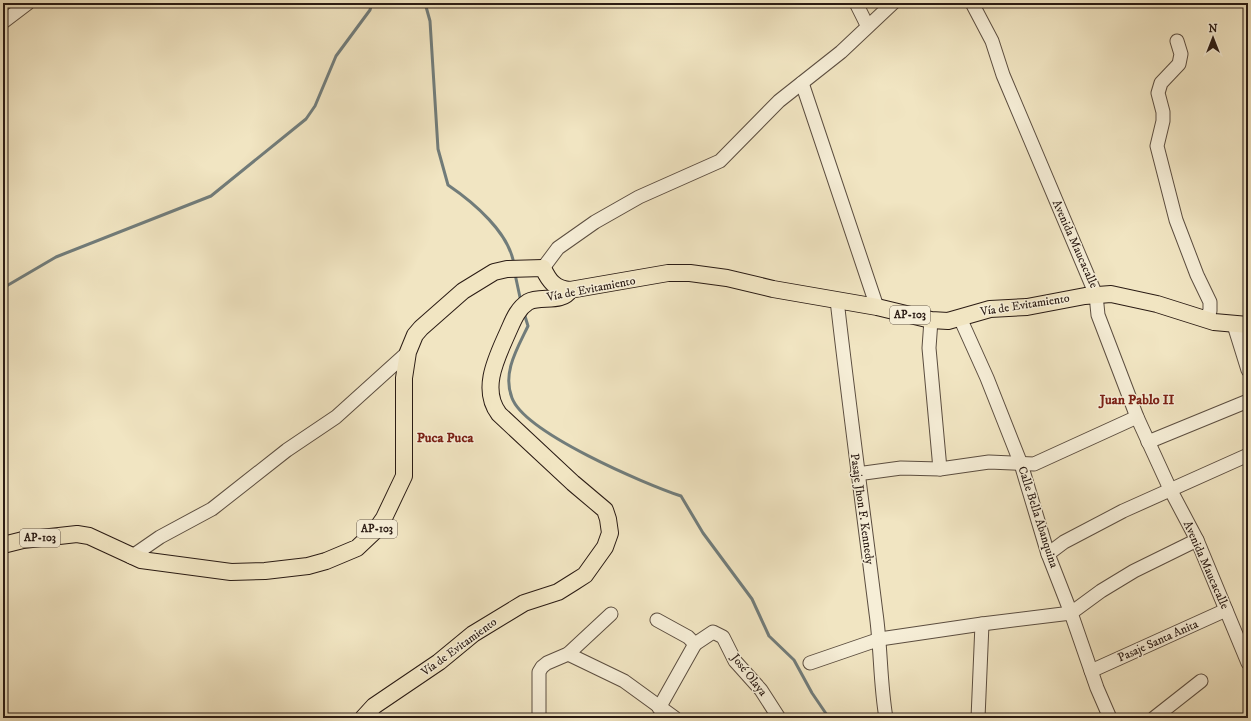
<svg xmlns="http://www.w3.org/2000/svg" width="1251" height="721" font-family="'IM FELL DW Pica',serif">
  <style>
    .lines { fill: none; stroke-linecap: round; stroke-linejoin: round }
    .stream { stroke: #717c7a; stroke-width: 3 }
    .minor-casing { stroke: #5c4e40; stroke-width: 15 }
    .major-casing { stroke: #2a1b14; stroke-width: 18 }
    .minor { stroke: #f6eed7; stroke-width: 13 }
    .major { stroke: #f1e5c2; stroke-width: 16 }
    .labels { text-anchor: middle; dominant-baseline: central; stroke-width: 3; stroke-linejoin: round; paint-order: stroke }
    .shield { fill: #f6eed7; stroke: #675a4e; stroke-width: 1 }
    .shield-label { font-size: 11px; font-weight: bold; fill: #2a1b14 }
    .street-label { font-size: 12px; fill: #2a1b14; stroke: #f6eed7 }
    .quarter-label { font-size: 14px; font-weight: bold; fill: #7a1f14; stroke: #f6eed7 }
  </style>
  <rect width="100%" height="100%" fill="#f1e5c2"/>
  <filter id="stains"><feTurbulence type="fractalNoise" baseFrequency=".005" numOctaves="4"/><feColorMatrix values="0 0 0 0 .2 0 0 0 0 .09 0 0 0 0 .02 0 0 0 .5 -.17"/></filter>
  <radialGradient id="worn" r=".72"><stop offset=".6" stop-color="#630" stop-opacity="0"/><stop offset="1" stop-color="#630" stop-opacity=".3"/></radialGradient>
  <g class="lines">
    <g class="stream">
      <path d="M425,3L430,21L438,149L448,185C473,202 510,233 514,265"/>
      <polyline points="515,274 521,302"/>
      <polyline points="3,288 56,257 211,196 306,119 315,106 336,56 370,10 372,3"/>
      <path d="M524,313L528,326C517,349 502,373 512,398C525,433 645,484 681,496L703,533L752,599L769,636L794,660L812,693L829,718"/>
    </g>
    <defs>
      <g id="minor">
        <polyline points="856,3 867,25"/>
        <polyline points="972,3 992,41 1003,75 1096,295 1098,315 1137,417 1170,489 1197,540 1248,663"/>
        <polyline points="3,22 28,3"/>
        <polyline points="1177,41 1181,54 1179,64 1161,83 1158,93 1163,112 1163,121 1157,146 1176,220 1197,275 1210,302 1210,311 1205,319"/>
        <polyline points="802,83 877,307"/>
        <polyline points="543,268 558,248 595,222 639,197 720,161 779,101 841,52 893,3"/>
        <path d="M837,300C849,405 863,509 876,613C881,648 880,683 886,718"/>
        <polyline points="960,318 987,378 1021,464 1048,554 1071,613 1097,688 1110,718"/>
        <polyline points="931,320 929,348 940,469"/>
        <polyline points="1234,325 1248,370"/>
        <polyline points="1148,442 1248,401"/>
        <polyline points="857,474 901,468 940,469 989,462 1034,464 1137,417"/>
        <polyline points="1048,554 1064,542 1123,511 1248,455"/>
        <polyline points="131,557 160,537 212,509 287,450 336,417 408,352"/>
        <polyline points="657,620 688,637 695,644 713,632 723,637 735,661 761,690 779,718"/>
        <polyline points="568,654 624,681 675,718"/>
        <polyline points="810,663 880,639 982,624 1071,613 1101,591 1134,571 1197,540"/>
        <polyline points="1091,671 1226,610"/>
        <polyline points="659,708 695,644"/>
        <polyline points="539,718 539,672 542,667 547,663 568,654 611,614"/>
        <polyline points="978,718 982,624"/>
        <polyline points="1154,718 1201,681"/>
      </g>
      <g id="major">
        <path d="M3,545L23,540L77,534L89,536L141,560L231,572L265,571L308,566L326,561L357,548L375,531L384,518L404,476V378L408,352L415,335L421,328L463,291L494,272L507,269L543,268C549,281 555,289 570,290L668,273H690L727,278L773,289L877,307L931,320L948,321L990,309L1027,307L1085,296L1111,294L1157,304L1214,322L1248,325"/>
        <path d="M363,718L374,706L439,662L473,634L524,603L558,592L574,582L585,575L605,547L610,533L608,519L605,510L573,483L499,414C480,389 497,357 508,332C513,321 517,309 528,302C540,295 562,304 570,290"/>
      </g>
    </defs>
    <use href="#minor" class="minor-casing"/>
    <use href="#major" class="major-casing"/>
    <use href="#minor" class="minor"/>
    <use href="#major" class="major"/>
  </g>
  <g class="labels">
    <g class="shield">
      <rect x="890" y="306" width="40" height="18" rx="3"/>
      <rect x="357" y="520" width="40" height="18" rx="3"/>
      <rect x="20" y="529" width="40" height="18" rx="3"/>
    </g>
    <g class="shield-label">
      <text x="910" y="315">AP-103</text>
      <text x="377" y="529">AP-103</text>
      <text x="40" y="538">AP-103</text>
    </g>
    <g class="street-label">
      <text transform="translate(1075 244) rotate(66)">Avenida Maucacalle</text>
      <text transform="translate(591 289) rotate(-11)">Vía de Evitamiento</text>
      <text transform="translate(1025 305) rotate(-9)">Vía de Evitamiento</text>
      <text transform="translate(862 509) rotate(82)">Pasaje Jhon F. Kennedy</text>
      <text transform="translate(1038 517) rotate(72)">Calle Bella Abanquina</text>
      <text transform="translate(1206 565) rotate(66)">Avenida Maucacalle</text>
      <text transform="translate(1158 641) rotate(-24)">Pasaje Santa Anita</text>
      <text transform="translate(459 647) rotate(-36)">Vía de Evitamiento</text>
      <text transform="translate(749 675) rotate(52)">José Olaya</text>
    </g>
    <g class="quarter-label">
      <text x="1137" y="400">Juan Pablo II</text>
      <text x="445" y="438">Puca Puca</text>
    </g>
  </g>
  <rect width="1251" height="721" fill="none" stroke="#f1e5c2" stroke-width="16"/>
  <rect x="4" y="4" width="1243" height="713" fill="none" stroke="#2a1b14" stroke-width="2"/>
  <rect x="8" y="8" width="1235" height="705" fill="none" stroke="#2a1b14"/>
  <g transform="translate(1213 38)" stroke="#f6eed7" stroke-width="3" paint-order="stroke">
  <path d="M0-3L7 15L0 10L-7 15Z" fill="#2a1b14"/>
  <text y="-6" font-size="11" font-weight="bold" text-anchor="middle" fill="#2a1b14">N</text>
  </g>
  <rect width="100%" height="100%" filter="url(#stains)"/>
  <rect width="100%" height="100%" fill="url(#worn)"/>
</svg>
